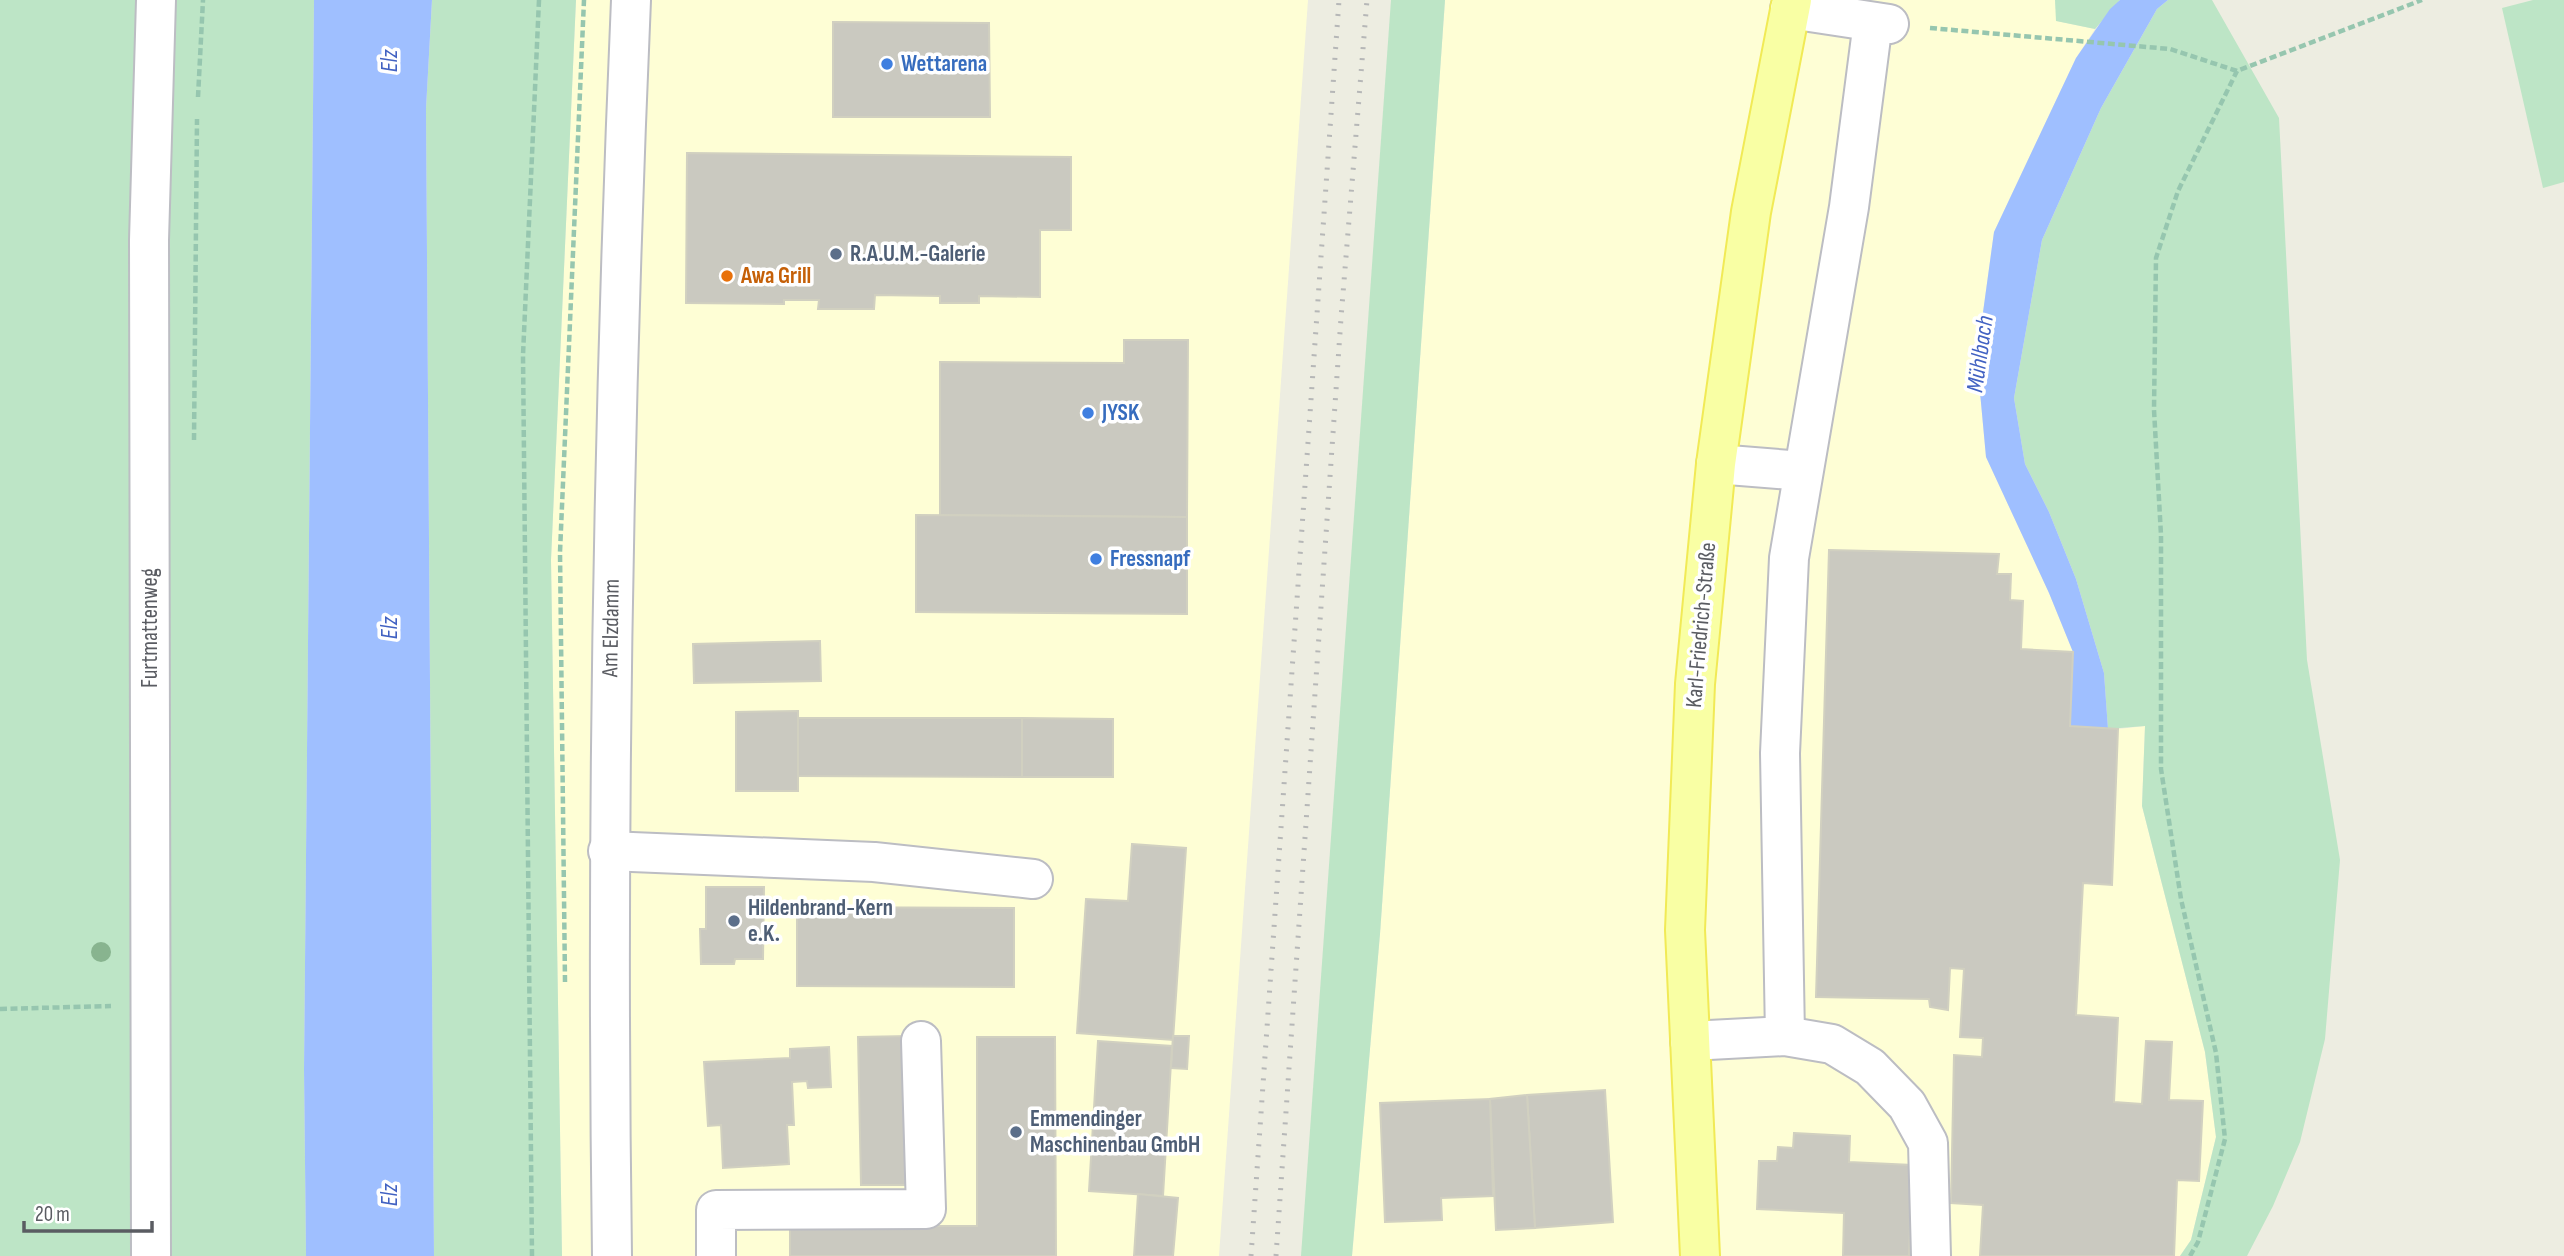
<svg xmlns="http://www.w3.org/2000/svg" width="2564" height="1256" font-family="'Sofia Sans Condensed',sans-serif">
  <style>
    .commercial { fill: #fefed5 }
    .green { fill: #bde5c6 }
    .water { fill: #9fbfff }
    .building { fill: #cac9c0; stroke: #d1d0c0; stroke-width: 2 }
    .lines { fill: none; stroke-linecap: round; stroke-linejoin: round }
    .minor-casing { stroke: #bcbdc3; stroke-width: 42 }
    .major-casing { stroke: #f1ea56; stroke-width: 42 }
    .path { stroke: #96c6af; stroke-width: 4.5; stroke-dasharray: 7 3.5; stroke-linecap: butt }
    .minor { stroke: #fff; stroke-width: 38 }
    .major { stroke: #f9ffa4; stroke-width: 38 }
    .rail { stroke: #b6b7b7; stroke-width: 5; stroke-dasharray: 2 9; stroke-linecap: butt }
    .tree { fill: #88b48f }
    .shop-dot { fill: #3f7fe0; stroke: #fff; stroke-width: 2.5 }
    .service-dot { fill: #5c6f8a; stroke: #fff; stroke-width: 2.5 }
    .food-dot { fill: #e8710a; stroke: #fff; stroke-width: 2.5 }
    .labels { text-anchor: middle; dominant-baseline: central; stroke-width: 7; stroke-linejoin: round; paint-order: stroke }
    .shop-label { font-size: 23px; font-weight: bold; fill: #366cbe; stroke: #fff; text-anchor: start }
    .service-label { font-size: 23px; font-weight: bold; fill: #4e5e75; stroke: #fff; text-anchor: start }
    .food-label { font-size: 23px; font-weight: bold; fill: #c56008; stroke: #fff; text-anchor: start }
    .street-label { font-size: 23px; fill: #5a5c62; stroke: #fff }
    .water-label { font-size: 24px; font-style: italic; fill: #4262c2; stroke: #fff }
  </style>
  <rect width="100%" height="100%" fill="#edede1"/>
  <g class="commercial">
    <polygon points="576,0 1308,0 1219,1256 562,1256 551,560"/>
    <polygon points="1445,0 2055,0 2057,21 2095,29 2076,58 1994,232 1981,327 1980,392 1986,457 2049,593 2073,652 2070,726 2118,729 2145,726 2142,806 2205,1052 2216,1137 2191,1240 2180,1256 1352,1256 1380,934"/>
  </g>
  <g class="green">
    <polygon points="0,0 314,0 304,1070 306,1256 0,1256"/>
    <polygon points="432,0 576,0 551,560 562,1256 434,1256 426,109"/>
    <polygon points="1391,0 1445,0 1380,934 1352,1256 1301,1256"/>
    <polygon points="2055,0 2120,0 2095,29 2056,21"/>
    <polygon points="2168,0 2212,0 2279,118 2307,660 2340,860 2325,1039 2300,1142 2273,1206 2247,1256 2180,1256 2191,1240 2216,1137 2205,1052 2142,806 2145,726 2108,729 2104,673 2076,579 2049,512 2025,464 2014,398 2042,240 2101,108 2157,9"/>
    <polygon points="2533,0 2564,0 2564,182 2543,188 2502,8"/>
  </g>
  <g class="water">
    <polygon points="314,0 432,0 426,109 434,1256 306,1256 304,1070"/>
    <polygon points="2120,0 2168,0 2157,9 2101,108 2042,240 2014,398 2025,464 2049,512 2076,579 2104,673 2108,729 2070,726 2073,652 2049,593 1986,457 1980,392 1981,327 1994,232 2076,58 2110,9"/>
  </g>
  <g class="building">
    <polygon points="833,22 989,23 990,117 833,117"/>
    <polygon points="687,153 1071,157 1071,230 1040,230 1040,297 979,296 979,303 940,303 940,296 875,295 874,309 818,309 819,300 784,300 784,304 686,303"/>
    <polygon points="1124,340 1188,340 1187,517 940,515 940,362 1124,363"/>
    <polygon points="916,515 1187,517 1187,614 916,612"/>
    <polygon points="1829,550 1999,554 1997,574 2011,574 2010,600 2023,601 2021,649 2073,652 2070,726 2118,729 2112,885 2083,883 2076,1015 2118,1018 2114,1102 2142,1104 2146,1041 2172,1042 2169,1100 2203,1101 2199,1181 2177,1180 2174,1256 1980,1256 1983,1205 1951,1203 1954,1055 1982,1057 1983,1038 1960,1037 1964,969 1950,968 1948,1010 1930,1007 1929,999 1816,997"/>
    <polygon points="820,641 821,681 694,683 693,644"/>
    <polygon points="798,711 798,791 736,791 736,712"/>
    <polygon points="798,718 1022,718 1022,777 798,776"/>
    <polygon points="1022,718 1113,719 1113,777 1022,777"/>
    <polygon points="1132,844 1186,848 1173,1040 1077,1033 1086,899 1128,901"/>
    <polygon points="706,887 764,887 763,959 735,959 734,964 701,964 700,929 706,929"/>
    <polygon points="797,907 1014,908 1014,987 797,986"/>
    <polygon points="908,1036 911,1185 861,1185 858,1037"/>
    <polygon points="1173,1036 1189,1036 1187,1069 1171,1068"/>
    <polygon points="977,1037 1055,1037 1056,1256 790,1256 790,1226 977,1226"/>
    <polygon points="1098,1041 1172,1046 1163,1196 1089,1191"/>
    <polygon points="829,1047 831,1087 808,1088 807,1081 792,1082 794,1125 787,1125 789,1164 723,1168 721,1125 708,1126 704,1062 790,1058 790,1049"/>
    <polygon points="1605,1090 1613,1222 1535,1228 1527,1095"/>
    <polygon points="1527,1095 1535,1228 1496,1230 1490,1099"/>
    <polygon points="1490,1099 1493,1196 1441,1198 1442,1220 1385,1222 1380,1103"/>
    <polygon points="1794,1133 1850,1136 1849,1162 1912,1165 1909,1256 1843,1256 1844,1213 1757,1209 1759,1161 1777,1161 1778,1147 1793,1148"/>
    <polygon points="1138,1194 1178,1198 1173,1256 1134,1256"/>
  </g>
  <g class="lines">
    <defs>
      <g id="minor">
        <polyline points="1790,9 1889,24"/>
        <polyline points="1716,464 1803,471"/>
        <polyline points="608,851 874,862 1033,879"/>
        <polyline points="1785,1036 1780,753 1789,558 1849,207 1873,22"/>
        <polyline points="1690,1041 1785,1036 1832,1044 1870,1067 1907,1105 1928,1143 1931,1256"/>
        <polyline points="151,1256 149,240 156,0"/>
        <path d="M612,1256C606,837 613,419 631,0"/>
        <polyline points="716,1256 716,1210 926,1209 921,1041"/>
      </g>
      <polyline id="major" points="1700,1256 1685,930 1695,684 1716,464 1751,212 1792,0"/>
    </defs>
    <use href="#minor" class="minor-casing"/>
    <use href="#major" class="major-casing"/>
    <g class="path">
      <polyline points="1930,28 2170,49 2237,71 2422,0"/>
      <polyline points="198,97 203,0"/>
      <polyline points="194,440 197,119"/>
      <polyline points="565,982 560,552 584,0"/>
      <polyline points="0,1009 111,1006"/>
      <polyline points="532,1256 523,355 539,0"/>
      <polyline points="2190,1256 2198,1242 2225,1139 2216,1053 2181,899 2161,769 2161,535 2154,410 2156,258 2178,191 2237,71"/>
    </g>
    <use href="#minor" class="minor"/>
    <use href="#major" class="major"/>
    <g class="rail">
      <polyline points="1251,1256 1339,0"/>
      <polyline points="1276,1256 1341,318 1367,0"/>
    </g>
  </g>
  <circle class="tree" cx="101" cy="952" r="10"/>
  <g class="shop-dot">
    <circle cx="887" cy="64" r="7"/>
    <circle cx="1088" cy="413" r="7"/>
    <circle cx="1096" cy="559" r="7"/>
  </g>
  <g class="service-dot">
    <circle cx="836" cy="254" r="7"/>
    <circle cx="734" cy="921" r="7"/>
    <circle cx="1016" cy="1132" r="7"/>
  </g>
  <circle class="food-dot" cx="727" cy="276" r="7"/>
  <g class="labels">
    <g class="shop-label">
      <text x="901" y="64">Wettarena</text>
      <text x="1102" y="413">JYSK</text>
      <text x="1110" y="559">Fressnapf</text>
    </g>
    <g class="service-label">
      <text x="850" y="254">R.A.U.M.-Galerie</text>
      <text x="748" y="908">Hildenbrand-Kern<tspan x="748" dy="26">e.K.</tspan></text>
      <text x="1030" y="1119">Emmendinger<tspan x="1030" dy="26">Maschinenbau GmbH</tspan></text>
    </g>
    <g class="food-label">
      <text x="741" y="276">Awa Grill</text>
    </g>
    <g class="street-label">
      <text transform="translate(1701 625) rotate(-85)">Karl-Friedrich-Straße</text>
      <text transform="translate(150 628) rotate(-90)">Furtmattenweg</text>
      <text transform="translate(611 628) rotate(-89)">Am Elzdamm</text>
    </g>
    <g class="water-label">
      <text transform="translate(389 61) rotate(-90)">Elz</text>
      <text transform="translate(1980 354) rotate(-82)">Mühlbach</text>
      <text transform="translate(389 628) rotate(-90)">Elz</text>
      <text transform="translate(389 1195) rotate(-90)">Elz</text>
    </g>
  </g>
  <path d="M24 1221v10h128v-10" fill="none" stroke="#5a5c62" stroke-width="3.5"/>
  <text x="35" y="1221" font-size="21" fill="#5a5c62" stroke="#ffffff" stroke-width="5" paint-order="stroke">20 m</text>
</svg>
